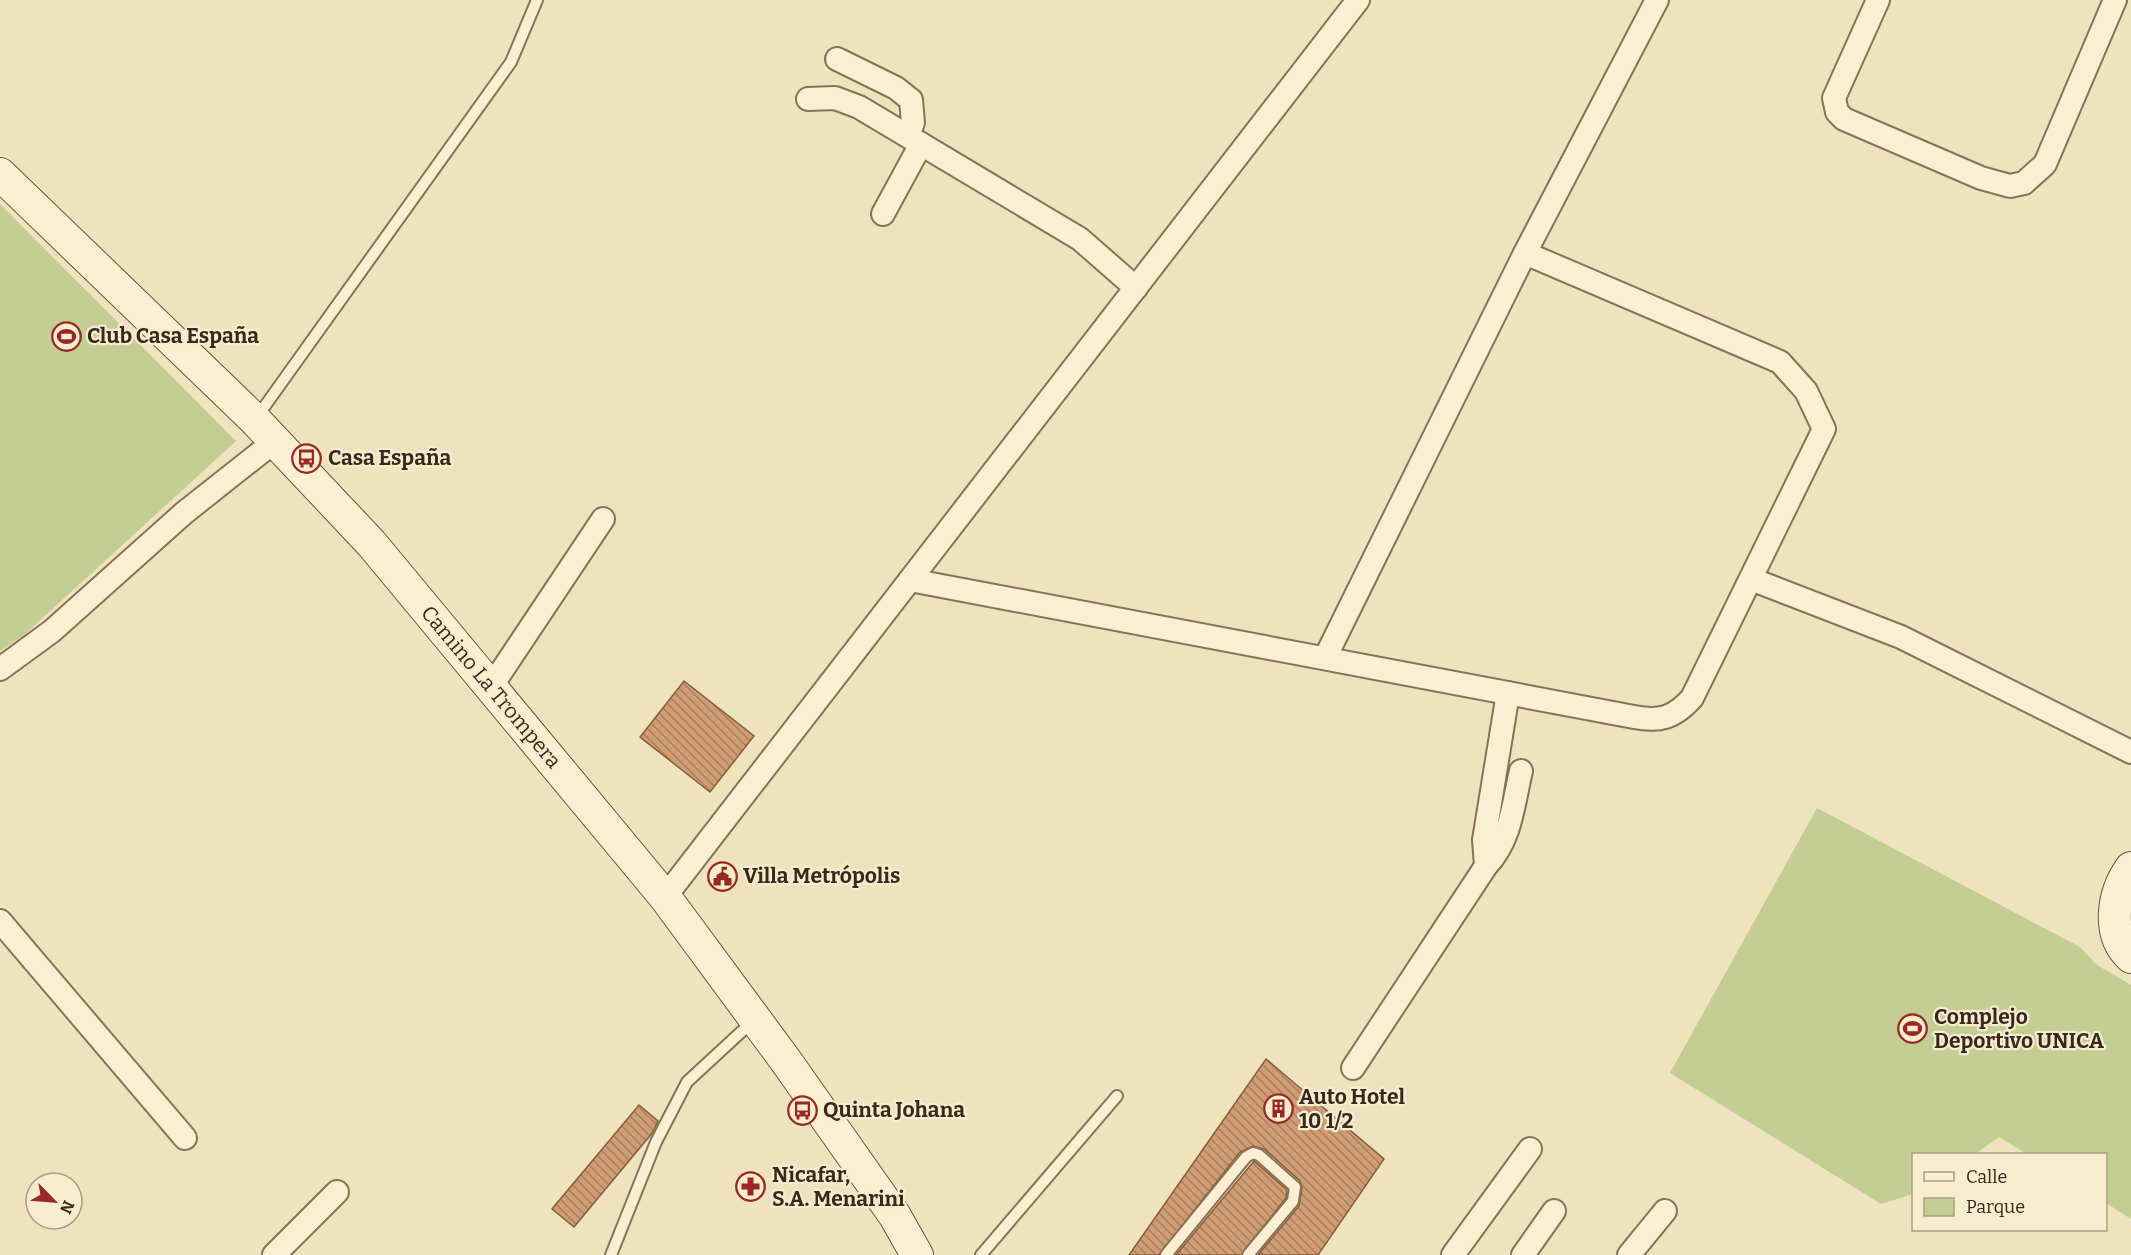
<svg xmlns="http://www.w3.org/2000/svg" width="2131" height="1255" font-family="Bitter,serif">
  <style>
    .park { fill: #c4cd92 }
    .building { fill: url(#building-back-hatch); stroke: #885d3b; stroke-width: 1.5 }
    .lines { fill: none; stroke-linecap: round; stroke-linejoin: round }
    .lane-casing { stroke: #887356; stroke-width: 14 }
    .street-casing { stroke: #887356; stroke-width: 26 }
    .secondary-casing { stroke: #6a543a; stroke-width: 34 }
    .lane { stroke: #faefd2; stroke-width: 10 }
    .street { stroke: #faefd2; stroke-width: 22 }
    .secondary { stroke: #faefd2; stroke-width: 32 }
    .labels { text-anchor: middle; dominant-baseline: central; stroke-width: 4.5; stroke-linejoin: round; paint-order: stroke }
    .poi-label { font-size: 21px; font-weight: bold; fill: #372a1c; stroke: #f6ecce; text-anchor: start }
    .street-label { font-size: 21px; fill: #372a1c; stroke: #f6ecce }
  </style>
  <defs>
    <pattern id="building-back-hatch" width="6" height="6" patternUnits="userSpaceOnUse" patternTransform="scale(1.5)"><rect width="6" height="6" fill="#cf9c73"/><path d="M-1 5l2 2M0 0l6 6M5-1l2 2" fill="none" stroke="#a97f5e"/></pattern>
  </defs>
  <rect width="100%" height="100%" fill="#efe2be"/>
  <g class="park">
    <polygon points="0,204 236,441 24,635 0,651"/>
    <polygon points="1817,808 2080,947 2097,965 2131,985 2131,1219 2106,1203 2106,1154 2027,1154 1999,1137 1975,1154 1914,1154 1913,1194 1881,1204 1670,1073"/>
  </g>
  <g class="building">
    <polygon points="684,681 754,736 710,792 640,737"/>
    <polygon points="1266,1059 1384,1159 1318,1255 1258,1255 1299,1206 1302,1188 1300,1181 1264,1149 1253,1146 1240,1152 1159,1255 1129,1255"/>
    <polygon points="639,1105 658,1121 653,1132 574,1227 552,1209"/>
    <polygon points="1254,1161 1287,1190 1286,1198 1241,1255 1176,1255"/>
  </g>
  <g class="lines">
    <defs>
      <g id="lane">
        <polyline points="257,417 511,62 537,0"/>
        <polyline points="611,1255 656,1142 687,1082 753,1021"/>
        <polyline points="981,1255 1117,1096"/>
        <polyline points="1166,1255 1246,1157 1253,1153 1259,1155 1295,1187 1293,1201 1248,1255"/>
      </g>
      <g id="street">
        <polyline points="1878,0 1834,98 1837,112 1844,119 1981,178 2010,186 2024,183 2045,164 2115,0"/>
        <polyline points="837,59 896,88 911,100 913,123 907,135"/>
        <polyline points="808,99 835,98 859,107 1080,239 1136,288"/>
        <polyline points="883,214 921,144"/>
        <polyline points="1751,579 1901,637 2131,752"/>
        <path d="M910,580L1634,717C1660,722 1674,718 1692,698L1824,429L1806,391L1780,362L1525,253"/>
        <polyline points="1325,658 1525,253 1657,0"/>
        <polyline points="0,669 52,631 184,513 275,441"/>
        <polyline points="491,687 603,519"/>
        <path d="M1486,866C1511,840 1513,805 1521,771"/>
        <polyline points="665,897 1358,0"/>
        <polyline points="0,921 185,1138"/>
        <polyline points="1353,1068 1486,866 1484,840 1508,693"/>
        <polyline points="274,1255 337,1192"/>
        <polyline points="1453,1255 1530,1149"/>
        <polyline points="1523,1255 1554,1211"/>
        <polyline points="1629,1255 1665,1211"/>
      </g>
      <g id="secondary">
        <polyline points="0,174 255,420 371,543 665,897 786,1061 895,1216 917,1255"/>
        <path d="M2131,868C2113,893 2106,934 2131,957"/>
      </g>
    </defs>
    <use href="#lane" class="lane-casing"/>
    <use href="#street" class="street-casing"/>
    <use href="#secondary" class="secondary-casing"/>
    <use href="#lane" class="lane"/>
    <use href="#street" class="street"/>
    <use href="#secondary" class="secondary"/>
  </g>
  <defs>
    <symbol id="stadium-ring" viewBox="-11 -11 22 22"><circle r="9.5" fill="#f6ecce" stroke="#992824" stroke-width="1.5"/><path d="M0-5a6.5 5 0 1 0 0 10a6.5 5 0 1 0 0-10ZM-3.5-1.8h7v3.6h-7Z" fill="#992824"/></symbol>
    <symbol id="bus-ring" viewBox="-11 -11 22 22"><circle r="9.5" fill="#f6ecce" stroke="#992824" stroke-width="1.5"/><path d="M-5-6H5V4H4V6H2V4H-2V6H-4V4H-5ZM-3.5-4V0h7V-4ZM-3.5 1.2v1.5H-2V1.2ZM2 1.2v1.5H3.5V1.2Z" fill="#992824"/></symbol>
    <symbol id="civic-ring" viewBox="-11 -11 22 22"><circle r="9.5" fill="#f6ecce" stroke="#992824" stroke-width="1.5"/><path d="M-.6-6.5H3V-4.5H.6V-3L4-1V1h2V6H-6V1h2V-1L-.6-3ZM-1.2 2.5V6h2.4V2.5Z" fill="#992824"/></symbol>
    <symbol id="building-ring" viewBox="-11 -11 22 22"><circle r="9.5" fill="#f6ecce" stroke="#992824" stroke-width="1.5"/><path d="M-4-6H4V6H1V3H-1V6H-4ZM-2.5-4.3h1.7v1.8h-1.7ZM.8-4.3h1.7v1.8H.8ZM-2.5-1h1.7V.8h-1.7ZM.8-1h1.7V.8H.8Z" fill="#992824"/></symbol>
    <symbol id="pharmacy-ring" viewBox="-11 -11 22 22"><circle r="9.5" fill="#f6ecce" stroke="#992824" stroke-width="1.5"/><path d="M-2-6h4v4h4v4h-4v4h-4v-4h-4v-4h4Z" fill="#992824"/></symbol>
  </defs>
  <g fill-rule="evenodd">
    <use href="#stadium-ring" x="50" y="320" width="33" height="33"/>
    <use href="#bus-ring" x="290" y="442" width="33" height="33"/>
    <use href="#civic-ring" x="706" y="860" width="33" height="33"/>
    <use href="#stadium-ring" x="1896" y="1012" width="33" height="33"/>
    <use href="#building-ring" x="1262" y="1092" width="33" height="33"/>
    <use href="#bus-ring" x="786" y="1094" width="33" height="33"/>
    <use href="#pharmacy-ring" x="734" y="1170" width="33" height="33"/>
  </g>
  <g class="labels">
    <g class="poi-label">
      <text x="87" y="336">Club Casa España</text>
      <text x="328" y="458">Casa España</text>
      <text x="743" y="876">Villa Metrópolis</text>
      <text x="1934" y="1017">Complejo<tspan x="1934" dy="24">Deportivo UNICA</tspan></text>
      <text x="1299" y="1097">Auto Hotel<tspan x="1299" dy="24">10 1/2</tspan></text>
      <text x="823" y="1110">Quinta Johana</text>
      <text x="772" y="1175">Nicafar,<tspan x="772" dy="24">S.A. Menarini</tspan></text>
    </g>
    <g class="street-label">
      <text transform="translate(491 687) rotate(50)">Camino La Trompera</text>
    </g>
  </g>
  <rect x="1912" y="1153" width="195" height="78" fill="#f6ecce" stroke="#aa9e87" stroke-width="1.5"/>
  <rect x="1924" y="1172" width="30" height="9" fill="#faefd2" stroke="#aa9e87" stroke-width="1.5"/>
  <text x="1966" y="1183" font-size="18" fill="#372a1c">Calle</text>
  <rect x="1924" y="1198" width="30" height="18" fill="#c4cd92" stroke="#aa9e87" stroke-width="1.5"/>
  <text x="1966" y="1213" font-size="18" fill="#372a1c">Parque</text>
  <g transform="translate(54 1201) rotate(115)"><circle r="28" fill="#f6ecce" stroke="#aa9e87" stroke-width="1.5"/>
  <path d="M0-4.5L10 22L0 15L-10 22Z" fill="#992824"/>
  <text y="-9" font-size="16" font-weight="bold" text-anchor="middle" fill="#372a1c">N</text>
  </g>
</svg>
